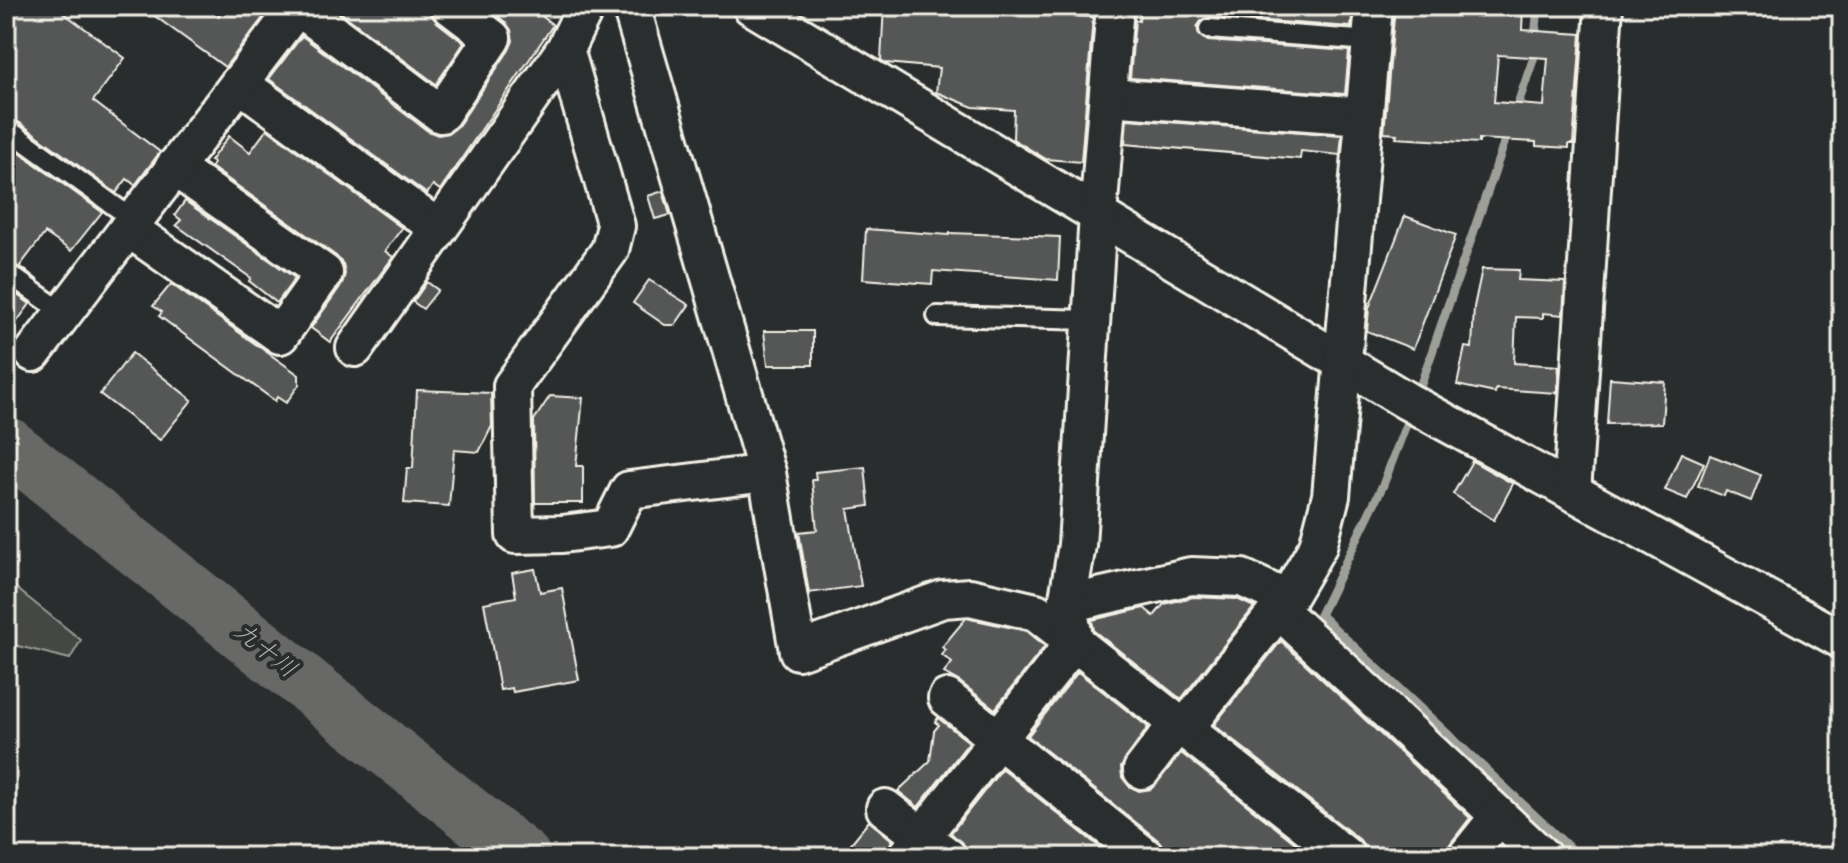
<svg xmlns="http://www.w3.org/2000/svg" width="1848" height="863" font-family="Kalam,'Klee One',sans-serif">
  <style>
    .green { fill: #444645; stroke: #9c9c96; stroke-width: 2 }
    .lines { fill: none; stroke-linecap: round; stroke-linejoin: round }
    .stream { stroke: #9f9f9a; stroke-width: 9 }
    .river { stroke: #676866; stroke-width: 56 }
    .building { fill: #555756; stroke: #f4f1e8; stroke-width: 2; fill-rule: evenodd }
    .lane-casing { stroke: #f4f1e8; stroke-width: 24 }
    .street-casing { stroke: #f4f1e8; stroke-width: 42 }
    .lane { stroke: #2a2d2e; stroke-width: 18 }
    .street { stroke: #2a2d2e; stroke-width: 36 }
    .labels { text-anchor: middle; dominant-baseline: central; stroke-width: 8; stroke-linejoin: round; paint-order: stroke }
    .water-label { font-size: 24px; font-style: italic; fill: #b5b3ae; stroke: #2a2d2e }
  </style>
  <rect width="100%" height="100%" fill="#2a2d2e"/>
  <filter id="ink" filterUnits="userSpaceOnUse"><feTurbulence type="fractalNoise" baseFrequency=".0125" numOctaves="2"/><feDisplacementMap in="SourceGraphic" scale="16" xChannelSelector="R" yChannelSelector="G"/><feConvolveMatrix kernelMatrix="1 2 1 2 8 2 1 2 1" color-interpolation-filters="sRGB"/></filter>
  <g filter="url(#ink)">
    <polygon class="green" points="6,580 81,640 70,659 6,643"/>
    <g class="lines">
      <g class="stream">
        <polyline points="1514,115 1533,60 1538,6"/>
        <polyline points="1420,387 1509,129"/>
        <polyline points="1407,422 1383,485 1320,615 1579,857"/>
      </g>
      <polyline class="river" points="6,444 523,857"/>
    </g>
    <g class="building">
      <polygon points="6,6 54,6 125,58 93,101 160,152 135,185 127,179 116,193 13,118 6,116"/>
      <polygon points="141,6 206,6 219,15 226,6 272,6 225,67"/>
      <polygon points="332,6 429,6 431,15 437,22 464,43 436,84"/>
      <polygon points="485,6 549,6 543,17 553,25 440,190 433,185 427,194 269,79 302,36 428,131 438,135 449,133 458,126 509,50 513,41 511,30 505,22"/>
      <polygon points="884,6 991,7 1037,13 1038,9 1063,12 1062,15 1093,17 1081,162 1046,159 1013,139 1014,110 973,107 936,92 939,68 886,63 881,60"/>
      <polygon points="1140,6 1353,6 1351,27 1210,17 1203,19 1197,27 1199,35 1208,41 1349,51 1345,94 1130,78 1135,20 1139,21"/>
      <path d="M1395,6H1523L1522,30L1581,34L1573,144H1569V148L1536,146V142L1479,139V143L1396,138L1397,134L1384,133ZM1498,55L1548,58L1544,106L1494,102Z"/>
      <polygon points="1127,119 1342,135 1340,155 1301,151 1300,159 1125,144"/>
      <polygon points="267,129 402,228 385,251 393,257 330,342 311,328 342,284 345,274 343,264 336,256 211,167 214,163 210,161 229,136 250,152"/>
      <polygon points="6,143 102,212 71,251 45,233 20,266 39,281 6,260"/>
      <polygon points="663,191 670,215 655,219 648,196"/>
      <polygon points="185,201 295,278 277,303 249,281 251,278 176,225 181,220 175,215"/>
      <polygon points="1405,216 1456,235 1413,349 1367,331 1369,308"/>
      <polygon points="866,229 949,235 950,233 1060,237 1058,280 933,271 932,284 863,279"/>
      <polygon points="1482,269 1519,270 1518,280 1565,282 1563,315 1543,313 1543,318 1516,317 1514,363 1559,366 1557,393 1496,389 1495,393 1457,385 1465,347 1472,348 1474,307"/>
      <polygon points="649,280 689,305 675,325 665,325 633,303"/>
      <polygon points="427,282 438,290 423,309 413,302"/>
      <polygon points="171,284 299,375 299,385 286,403 277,397 275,401 159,316 162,312 153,306"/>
      <polygon points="6,287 30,304 6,336"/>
      <polygon points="764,331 813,331 813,365 768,365"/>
      <polygon points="132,353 192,400 160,440 100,394"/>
      <polygon points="1610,378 1665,382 1662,423 1607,424"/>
      <polygon points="417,390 491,393 492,426 479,452 454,450 449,506 404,503 407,468 413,468"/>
      <polygon points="550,396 583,398 576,466 583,466 583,503 535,503 534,420"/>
      <polygon points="1681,453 1704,463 1687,499 1665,490"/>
      <polygon points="1710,455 1761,475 1751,501 1726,491 1724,496 1698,486"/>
      <polygon points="1472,461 1513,484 1494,520 1453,494"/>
      <polygon points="865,467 869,506 848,509 861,586 809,593 799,532 817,530 812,480 816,480 815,472"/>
      <polygon points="535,569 540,592 562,588 579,680 513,692 512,688 500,690 484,603 516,597 512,573"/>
      <polygon points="1193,597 1237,599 1254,607 1181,699 1094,631 1092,620 1144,608 1154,616 1164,604"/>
      <polygon points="966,618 1027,631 1045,646 995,709 960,682 944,673 952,663 942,655 946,650 942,647"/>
      <polygon points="1281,641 1470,818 1450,844 1446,857 1368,857 1366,849 1360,840 1214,725"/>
      <polygon points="1078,672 1148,727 1121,767 1122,777 1129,786 1139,791 1151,789 1181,753 1313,857 1167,857 1165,849 1159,841 1028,736"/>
      <polygon points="938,718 969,742 918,807 898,791 930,761 934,731 939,725 935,722"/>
      <polygon points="1002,769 1112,857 976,857 951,833"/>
      <polygon points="869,821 892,840 885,857 840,857"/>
    </g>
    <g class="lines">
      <defs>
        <g id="lane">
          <polyline points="1209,29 1371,41"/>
          <polyline points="6,128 134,220"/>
          <polyline points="6,272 64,313"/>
          <polyline points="937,316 1091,320"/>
        </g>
        <g id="street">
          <polyline points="297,6 441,114 492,38 450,6"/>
          <polyline points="631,6 767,473 798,651 943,599 970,597 1036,612 1347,857"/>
          <polyline points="751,6 1407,401 1842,640"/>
          <polyline points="565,49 616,226 610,250 512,386 515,535 562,534 610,528 629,490 767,473"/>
          <polyline points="239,83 438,228"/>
          <polyline points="1108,97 1363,116"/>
          <polyline points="128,228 280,335 324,273 174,167"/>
          <polyline points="355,348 565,49 586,6"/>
          <polyline points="33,353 298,6"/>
          <polyline points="1572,492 1604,6"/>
          <polyline points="1067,604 1191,576 1242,578 1287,599"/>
          <polyline points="1278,609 1543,857"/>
          <polyline points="947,698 1146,857"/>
          <polyline points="1185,728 1287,599 1318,546 1331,496 1374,6"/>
          <polyline points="1142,770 1178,723"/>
          <polyline points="885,808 948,857"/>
          <polyline points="906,857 1075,641 1067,604 1077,545 1098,215 1115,6"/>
          <polyline points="1466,857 1499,816"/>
        </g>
      </defs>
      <use href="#lane" class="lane-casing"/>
      <use href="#street" class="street-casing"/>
      <use href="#lane" class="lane"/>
      <use href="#street" class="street"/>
    </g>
  </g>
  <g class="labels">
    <g class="water-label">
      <text transform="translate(265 651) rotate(39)">九十川</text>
    </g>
  </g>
  <rect width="1848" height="863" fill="none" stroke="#2a2d2e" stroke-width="32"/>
  <rect x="16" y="16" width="1816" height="831" fill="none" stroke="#f4f1e8" stroke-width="3" filter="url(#ink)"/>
</svg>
